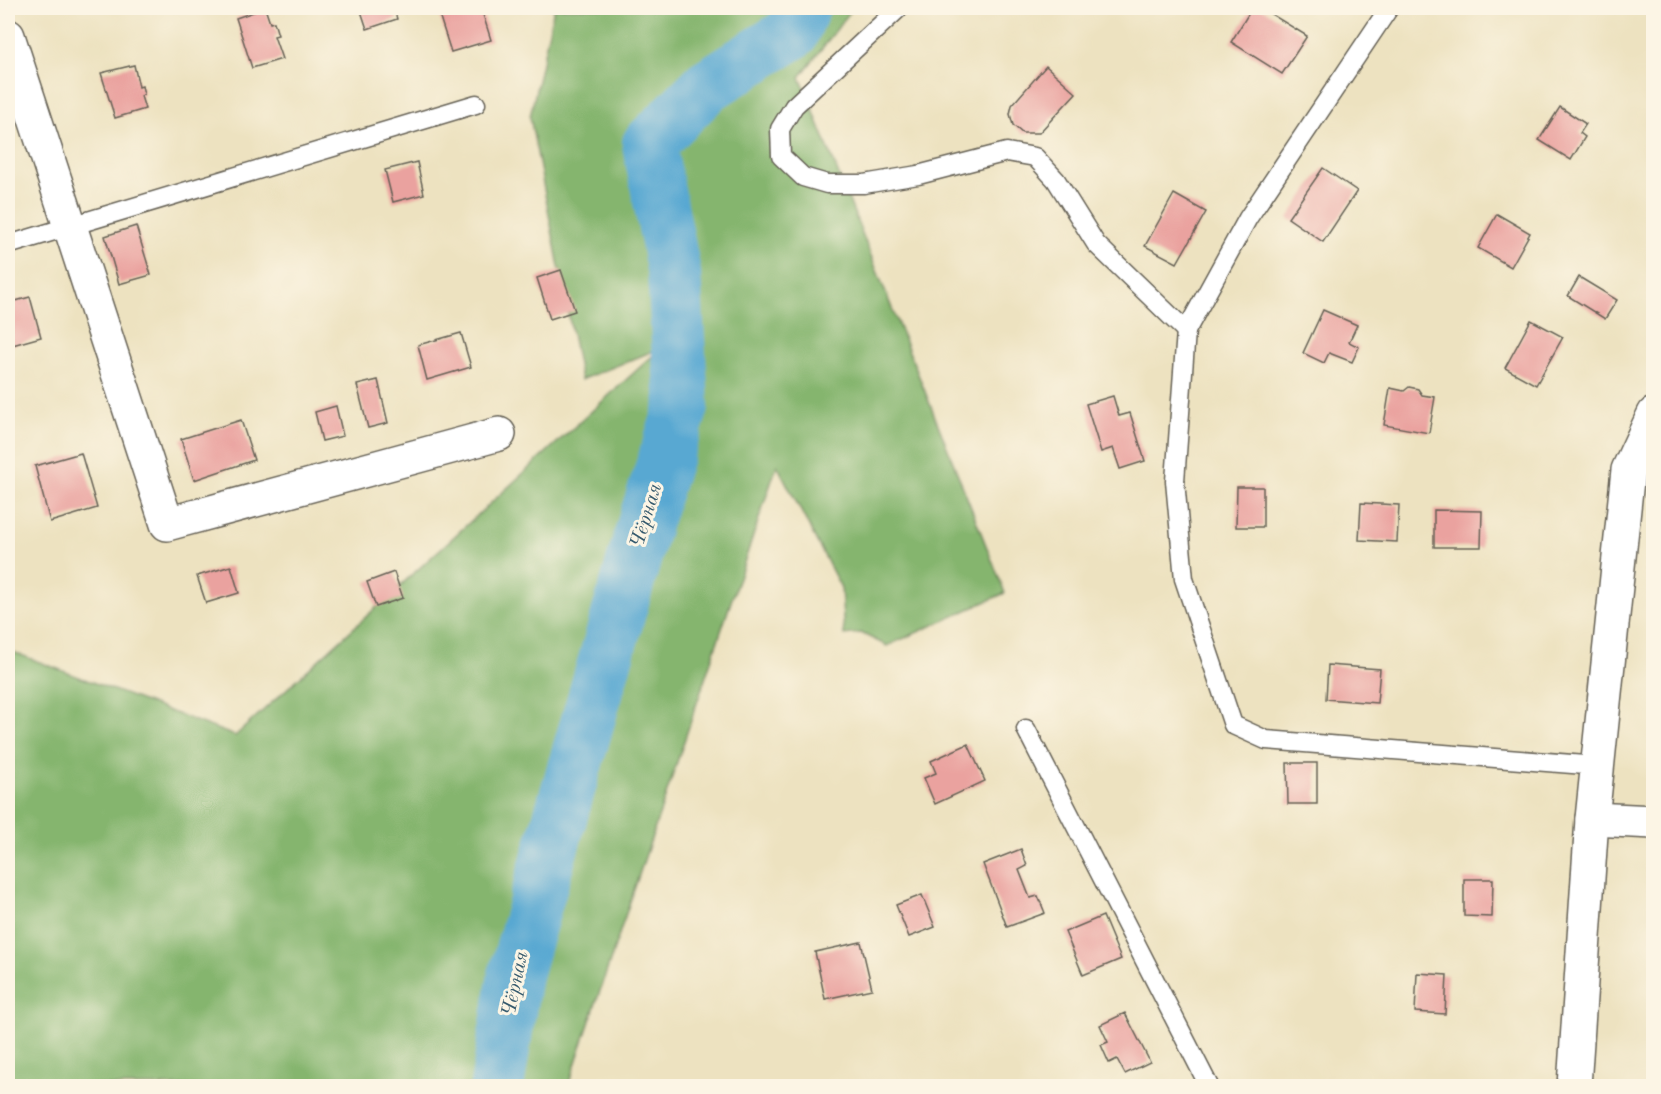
<svg xmlns="http://www.w3.org/2000/svg" width="1661" height="1094" font-family="'Old Standard TT',serif">
  <style>
    .forest { fill: #85b56e; stroke: #506845; stroke-width: 1.5 }
    .lines { fill: none; stroke-linecap: round; stroke-linejoin: round }
    .river { stroke: #58a8d2; stroke-width: 54 }
    .building { fill: #eaa29f }
    .lane-casing { stroke: #656155; stroke-width: 21 }
    .street-casing { stroke: #656155; stroke-width: 36 }
    .secondary-casing { stroke: #656155; stroke-width: 36 }
    .lane { stroke: #fff; stroke-width: 18 }
    .street { stroke: #fff; stroke-width: 33 }
    .secondary { stroke: #fff; stroke-width: 33 }
    .labels { text-anchor: middle; dominant-baseline: central; stroke-width: 6; stroke-linejoin: round; paint-order: stroke }
    .water-label { font-size: 20px; font-style: italic; fill: #375b6e; stroke: #fcf5e5 }
  </style>
  <rect width="100%" height="100%" fill="#fcf5e5"/>
  <filter id="ink" filterUnits="userSpaceOnUse"><feTurbulence type="fractalNoise" baseFrequency=".0167" numOctaves="2"/><feDisplacementMap in="SourceGraphic" scale="12" xChannelSelector="R" yChannelSelector="G"/><feConvolveMatrix kernelMatrix="1 2 1 2 8 2 1 2 1" color-interpolation-filters="sRGB"/></filter>
  <filter id="wash" filterUnits="userSpaceOnUse"><feTurbulence type="fractalNoise" baseFrequency=".008" numOctaves="4" result="noise"/><feDisplacementMap in="SourceGraphic" scale="24" xChannelSelector="R" yChannelSelector="G"/><feGaussianBlur stdDeviation="1.35" result="paint"/><feColorMatrix in="noise" values="0 0 0 0 0 0 0 0 0 0 0 0 0 0 0 0 0 1.4 0 .05"/><feComposite in="paint" operator="in"/></filter>
  <g filter="url(#wash)">
    <rect width="100%" height="100%" fill="#ede2c0"/>
    <polygon class="forest" points="554,8 853,8 800,77 1005,593 887,646 861,633 844,635 841,588 777,465 568,1086 8,1086 8,650 235,736 661,348 581,380 530,117"/>
    <g class="lines">
      <polyline class="river" points="497,1086 515,975 645,521 682,406 674,273 649,144 707,86 792,33 803,8"/>
    </g>
    <g id="blocks">
      <g class="building">
        <polygon points="265,8 270,23 274,22 278,35 274,36 282,59 252,68 236,18"/>
        <polygon points="360,8 394,8 397,19 367,29"/>
        <polygon points="437,8 481,8 491,40 451,52"/>
        <polygon points="1252,8 1261,8 1307,36 1282,74 1231,42"/>
        <polygon points="134,65 139,87 142,86 144,94 141,96 145,109 115,118 101,73"/>
        <polygon points="1046,66 1076,93 1039,133 1022,133 1013,125 1010,114 1012,105"/>
        <polygon points="1560,107 1586,124 1580,133 1585,137 1571,160 1539,140"/>
        <polygon points="417,162 424,194 393,202 385,170"/>
        <polygon points="1323,168 1357,191 1323,242 1288,218"/>
        <polygon points="1174,194 1206,212 1177,263 1145,246"/>
        <polygon points="1497,214 1530,233 1511,267 1478,248"/>
        <polygon points="136,226 151,275 119,284 105,236"/>
        <polygon points="561,270 575,311 550,319 537,278"/>
        <polygon points="1579,277 1617,300 1605,319 1568,296"/>
        <polygon points="30,297 41,337 9,346 8,303"/>
        <polygon points="1323,310 1357,325 1349,342 1359,347 1352,362 1329,353 1324,363 1303,353"/>
        <polygon points="1531,320 1563,337 1536,385 1505,368"/>
        <polygon points="461,333 471,367 427,380 418,345"/>
        <polygon points="378,380 388,423 368,428 357,385"/>
        <polygon points="1409,387 1418,389 1422,395 1435,397 1429,433 1384,425 1390,388 1404,391"/>
        <polygon points="1113,396 1119,416 1130,413 1145,461 1120,469 1113,448 1101,452 1086,404"/>
        <polygon points="336,406 343,436 322,441 315,412"/>
        <polygon points="241,420 254,460 194,480 181,439"/>
        <polygon points="81,453 97,508 50,522 35,466"/>
        <polygon points="1237,487 1263,487 1263,527 1236,527"/>
        <polygon points="1361,503 1399,505 1397,542 1359,540"/>
        <polygon points="1434,510 1482,511 1481,547 1434,547"/>
        <polygon points="231,566 239,593 206,603 197,576"/>
        <polygon points="394,572 403,598 376,607 367,582"/>
        <polygon points="1328,665 1380,669 1377,703 1326,699"/>
        <polygon points="968,744 985,781 935,804 924,778 936,773 931,761"/>
        <polygon points="1287,763 1317,763 1317,804 1288,804"/>
        <polygon points="1021,849 1027,866 1019,870 1030,898 1038,896 1045,913 1007,927 983,864"/>
        <polygon points="1464,879 1493,879 1492,917 1464,916"/>
        <polygon points="922,895 935,927 909,937 896,905"/>
        <polygon points="1103,916 1121,959 1083,975 1065,932"/>
        <polygon points="861,942 872,989 825,999 815,952"/>
        <polygon points="1417,973 1447,975 1445,1014 1415,1012"/>
        <polygon points="1125,1013 1150,1062 1125,1074 1117,1059 1109,1063 1101,1045 1108,1042 1100,1025"/>
      </g>
    </g>
  </g>
  <g filter="url(#ink)">
    <use href="#blocks" fill-opacity="0" stroke="#656155" stroke-width="1.5"/>
    <g class="lines">
      <defs>
        <g id="lane">
          <polyline points="899,8 794,106 780,129 781,156 803,177 827,184 864,184 918,175 1007,152 1035,157 1056,180 1096,244 1186,331"/>
          <polyline points="1389,8 1248,218 1186,331 1175,481 1184,579 1233,725 1266,740 1598,766"/>
          <polyline points="8,245 476,104"/>
          <polyline points="1026,729 1209,1086"/>
        </g>
        <g id="street">
          <polyline points="8,36 167,524 499,434"/>
          <polyline points="1592,819 1654,822"/>
        </g>
        <polyline id="secondary" points="1574,1086 1592,819 1628,470 1654,414"/>
      </defs>
      <use href="#lane" class="lane-casing"/>
      <use href="#street" class="street-casing"/>
      <use href="#secondary" class="secondary-casing"/>
      <use href="#lane" class="lane"/>
      <use href="#street" class="street"/>
      <use href="#secondary" class="secondary"/>
    </g>
  </g>
  <g class="labels">
    <g class="water-label">
      <text transform="translate(647 516) rotate(-73)">Чёрная</text>
      <text transform="translate(516 984) rotate(-78)">Чёрная</text>
    </g>
  </g>
  <rect width="1661" height="1094" fill="none" stroke="#fcf5e5" stroke-width="30"/>
</svg>
